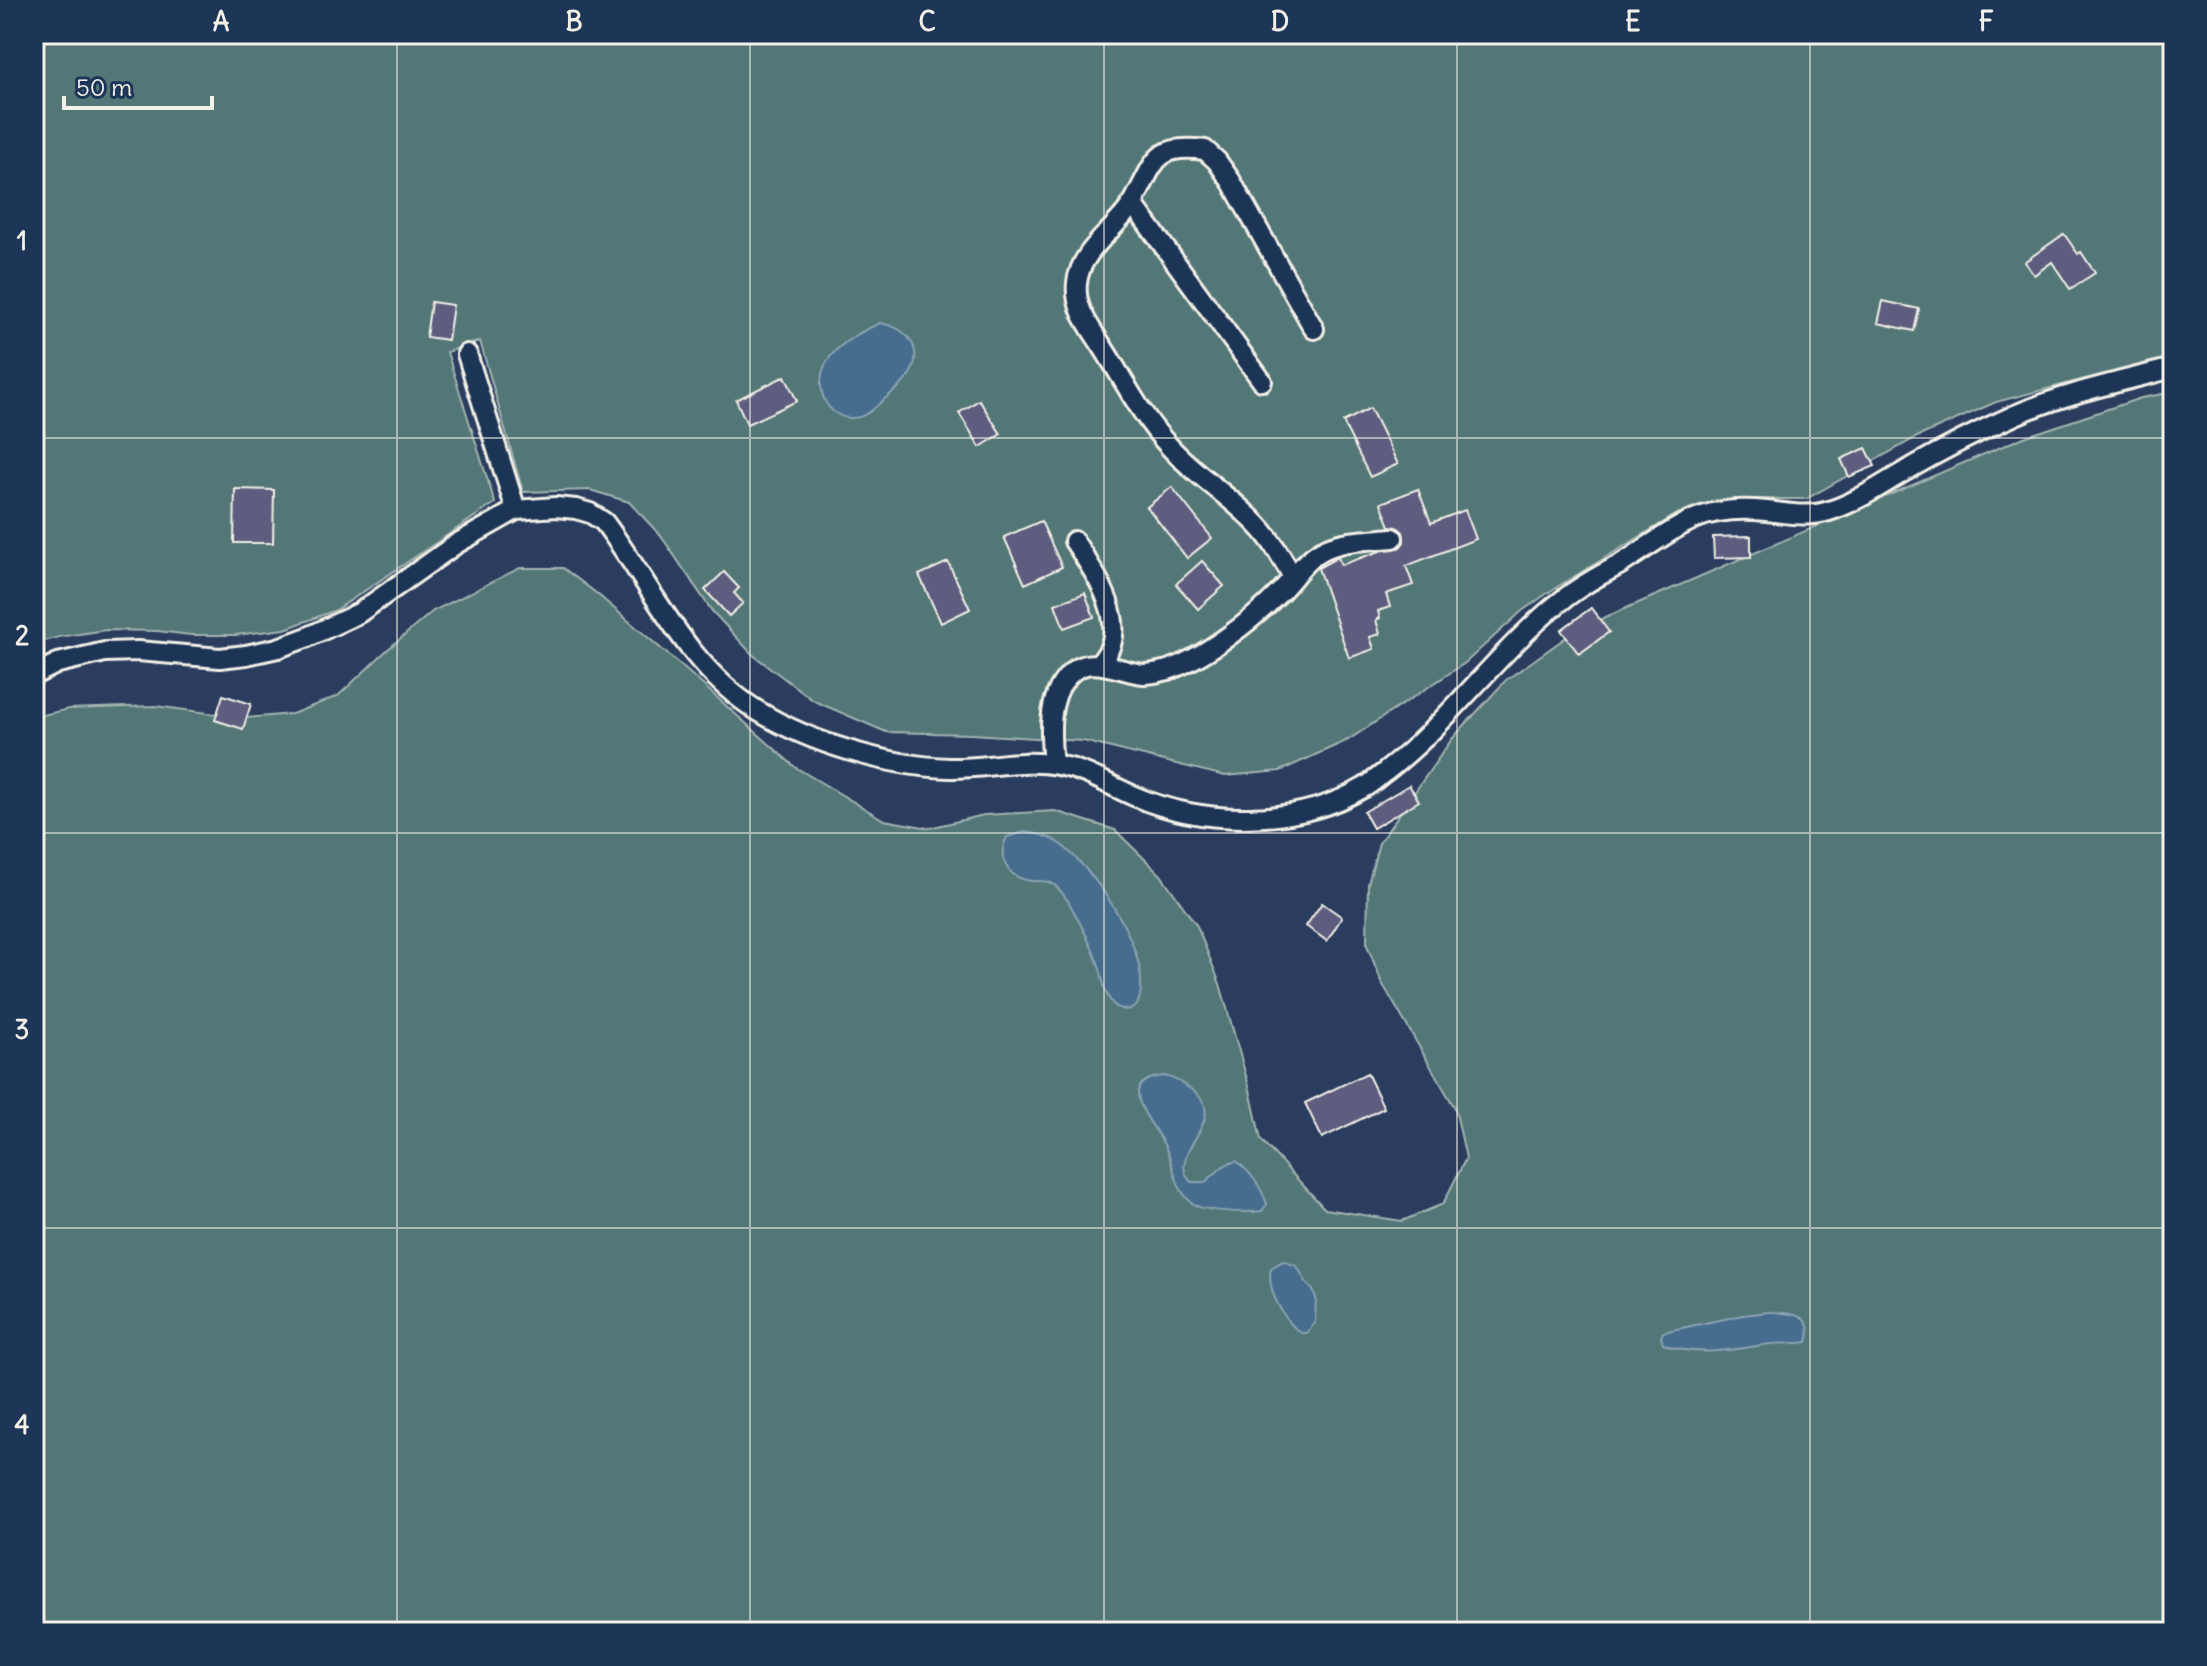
<svg xmlns="http://www.w3.org/2000/svg" width="2207" height="1666" font-family="Delius,sans-serif">
  <style>
    .green { fill: #527677; stroke: #a3b4b0; stroke-width: 2 }
    .water { fill: #466d8e; stroke: #8ca2b2; stroke-width: 2 }
    .building { fill: #5d5d7f; stroke: #f4f1e8; stroke-width: 2 }
    .lines { fill: none; stroke-linecap: round; stroke-linejoin: round }
    .minor-casing { stroke: #f4f1e8; stroke-width: 24 }
    .minor { stroke: #1d3557; stroke-width: 18 }
    .grid { fill: none; stroke: #f4f1e8; stroke-width: 2; stroke-opacity: 0.55 }
    .neatline { fill: none; stroke: #f4f1e8; stroke-width: 3 }
    .grid-label { font-size: 26px; text-anchor: middle; font-weight: bold; fill: #f4f1e8 }
  </style>
  <rect width="100%" height="100%" fill="#2a3d5f"/>
  <filter id="ink" filterUnits="userSpaceOnUse"><feTurbulence type="fractalNoise" baseFrequency=".0125" numOctaves="2"/><feDisplacementMap in="SourceGraphic" scale="16" xChannelSelector="R" yChannelSelector="G"/><feConvolveMatrix kernelMatrix="1 2 1 2 8 2 1 2 1" color-interpolation-filters="sRGB"/></filter>
  <g filter="url(#ink)">
    <g class="green">
      <polygon points="34,34 2173,34 2173,356 1996,402 1917,437 1806,499 1733,499 1699,505 1677,514 1552,590 1522,611 1465,663 1348,740 1280,771 1225,776 1083,741 972,734 886,732 814,701 752,654 712,611 661,536 629,502 590,490 523,492 480,341 447,352 495,503 336,610 285,629 235,635 191,635 157,631 106,630 59,637 34,644"/>
      <polygon points="2173,392 2173,1632 34,1632 34,717 69,709 155,706 246,718 292,714 338,696 387,650 433,611 520,568 563,568 596,593 686,670 795,767 884,820 929,828 984,815 1055,811 1115,830 1161,875 1197,926 1220,984 1250,1090 1261,1140 1325,1209 1402,1221 1443,1204 1466,1158 1455,1108 1382,983 1367,945 1368,884 1379,843 1452,739 1506,680 1578,629 2024,437 2141,398"/>
    </g>
    <g class="water">
      <path d="M880,323C911,328 927,354 905,381C900,387 893,392 887,397C876,406 867,418 851,418C840,418 832,412 826,403C822,397 822,392 821,386C819,353 855,334 880,323Z"/>
      <path d="M1024,832C1037,834 1048,835 1059,843C1095,870 1158,959 1137,1005L1130,1010C1123,1010 1118,1009 1113,1004C1103,993 1103,976 1098,963C1090,942 1079,920 1068,901C1063,894 1058,886 1051,883C1043,880 1034,882 1026,880C1005,875 997,855 1007,837Z"/>
      <path d="M1164,1076C1175,1078 1183,1084 1192,1090C1234,1120 1163,1152 1191,1182H1205L1225,1165L1236,1161C1251,1172 1261,1187 1267,1204L1262,1211C1249,1213 1206,1212 1195,1205C1176,1193 1175,1169 1167,1151C1159,1128 1108,1081 1164,1076Z"/>
      <path d="M1283,1261L1297,1266L1307,1284L1313,1290L1316,1298L1315,1323L1307,1333H1301C1284,1321 1266,1290 1271,1268Z"/>
      <path d="M1769,1312C1789,1313 1816,1313 1807,1342C1795,1344 1782,1343 1770,1344C1735,1349 1697,1358 1663,1344L1661,1337L1663,1332L1672,1330L1743,1315Z"/>
    </g>
    <g class="building">
      <polygon points="2064,234 2078,254 2081,252 2095,273 2070,289 2052,262 2034,275 2024,262"/>
      <polygon points="1883,301 1919,309 1914,331 1878,323"/>
      <polygon points="431,302 453,305 448,340 426,337"/>
      <polygon points="785,376 797,401 747,424 736,400"/>
      <polygon points="979,400 1001,434 980,447 959,413"/>
      <polygon points="1370,408 1398,464 1370,477 1343,422"/>
      <polygon points="1866,448 1875,466 1849,477 1841,459"/>
      <polygon points="1172,487 1212,538 1187,558 1147,507"/>
      <polygon points="235,489 274,490 273,543 234,543"/>
      <polygon points="1418,489 1431,523 1465,510 1476,539 1406,566 1413,585 1386,594 1390,607 1378,611 1380,618 1376,620 1380,634 1370,637 1374,649 1349,658 1318,568 1338,557 1341,565 1380,551 1400,547 1404,542 1403,532 1397,527 1390,526 1381,503"/>
      <polygon points="1041,521 1062,567 1025,584 1004,537"/>
      <polygon points="1751,536 1751,557 1714,558 1713,537"/>
      <polygon points="1202,561 1224,586 1198,609 1176,584"/>
      <polygon points="948,562 970,609 941,623 919,575"/>
      <polygon points="724,572 739,588 734,593 743,603 729,616 705,590"/>
      <polygon points="1085,593 1094,617 1064,628 1055,604"/>
      <polygon points="1591,608 1609,632 1579,654 1561,630"/>
      <polygon points="223,695 251,704 243,729 215,720"/>
      <polygon points="1409,785 1419,801 1373,828 1364,812"/>
      <polygon points="1322,903 1342,917 1327,941 1306,926"/>
      <polygon points="1367,1073 1384,1108 1322,1138 1305,1103"/>
    </g>
    <g class="lines">
      <defs>
        <g id="minor">
          <polyline points="1133,204 1262,381"/>
          <polyline points="467,354 516,510"/>
          <path d="M1074,541C1092,568 1124,614 1110,647C1108,653 1103,658 1100,664"/>
          <path d="M1293,577C1284,561 1275,545 1263,531C1236,499 1196,477 1168,445C1142,417 1125,382 1104,349C1091,328 1074,309 1077,283C1081,247 1119,229 1135,199C1155,162 1155,143 1205,150L1217,161L1231,181L1314,329"/>
          <path d="M34,675L58,663L105,652L138,651L220,658L246,655L278,648L308,637L359,613L456,544L516,510L556,507L576,509L590,513L604,522C653,587 686,667 758,711C810,743 888,766 949,768C985,769 1023,758 1058,765C1089,771 1106,784 1134,796C1203,826 1297,827 1363,788C1371,784 1378,777 1385,772C1436,733 1475,682 1521,637C1540,618 1561,599 1584,585C1597,576 1611,570 1624,562C1645,549 1664,534 1686,523C1710,510 1739,508 1766,511C1787,513 1807,518 1829,511C1855,503 1878,487 1902,473C1938,452 1977,432 2015,415C2066,393 2120,382 2173,368"/>
          <path d="M1053,764C1050,736 1047,698 1068,676C1089,652 1119,672 1144,674C1152,674 1159,672 1168,670C1202,659 1253,620 1278,594C1295,578 1304,558 1327,548C1346,540 1372,540 1393,538"/>
        </g>
      </defs>
      <use href="#minor" class="minor-casing"/>
      <use href="#minor" class="minor"/>
    </g>
  </g>
  <path class="grid" d="M397,34V1632M750,34V1632M1104,34V1632M1457,34V1632M1810,34V1632M34,438H2173M34,833H2173M34,1228H2173"/>
  <rect width="2207" height="1666" fill="none" stroke="#1d3557" stroke-width="88"/>
  <path d="M64 96v12h148v-12" fill="none" stroke="#f4f1e8" stroke-width="4"/>
  <text x="76" y="96" font-size="24" fill="#f4f1e8" stroke="#1d3557" stroke-width="6" paint-order="stroke">50 m</text>
  <rect x="44" y="44" width="2119" height="1578" class="neatline"/>
  <g class="grid-label">
    <text x="221" y="31">A</text>
    <text x="574" y="31">B</text>
    <text x="927" y="31">C</text>
    <text x="1280" y="31">D</text>
    <text x="1633" y="31">E</text>
    <text x="1986" y="31">F</text>
    <text x="22" y="250">1</text>
    <text x="22" y="645">2</text>
    <text x="22" y="1039">3</text>
    <text x="22" y="1434">4</text>
  </g>
</svg>
